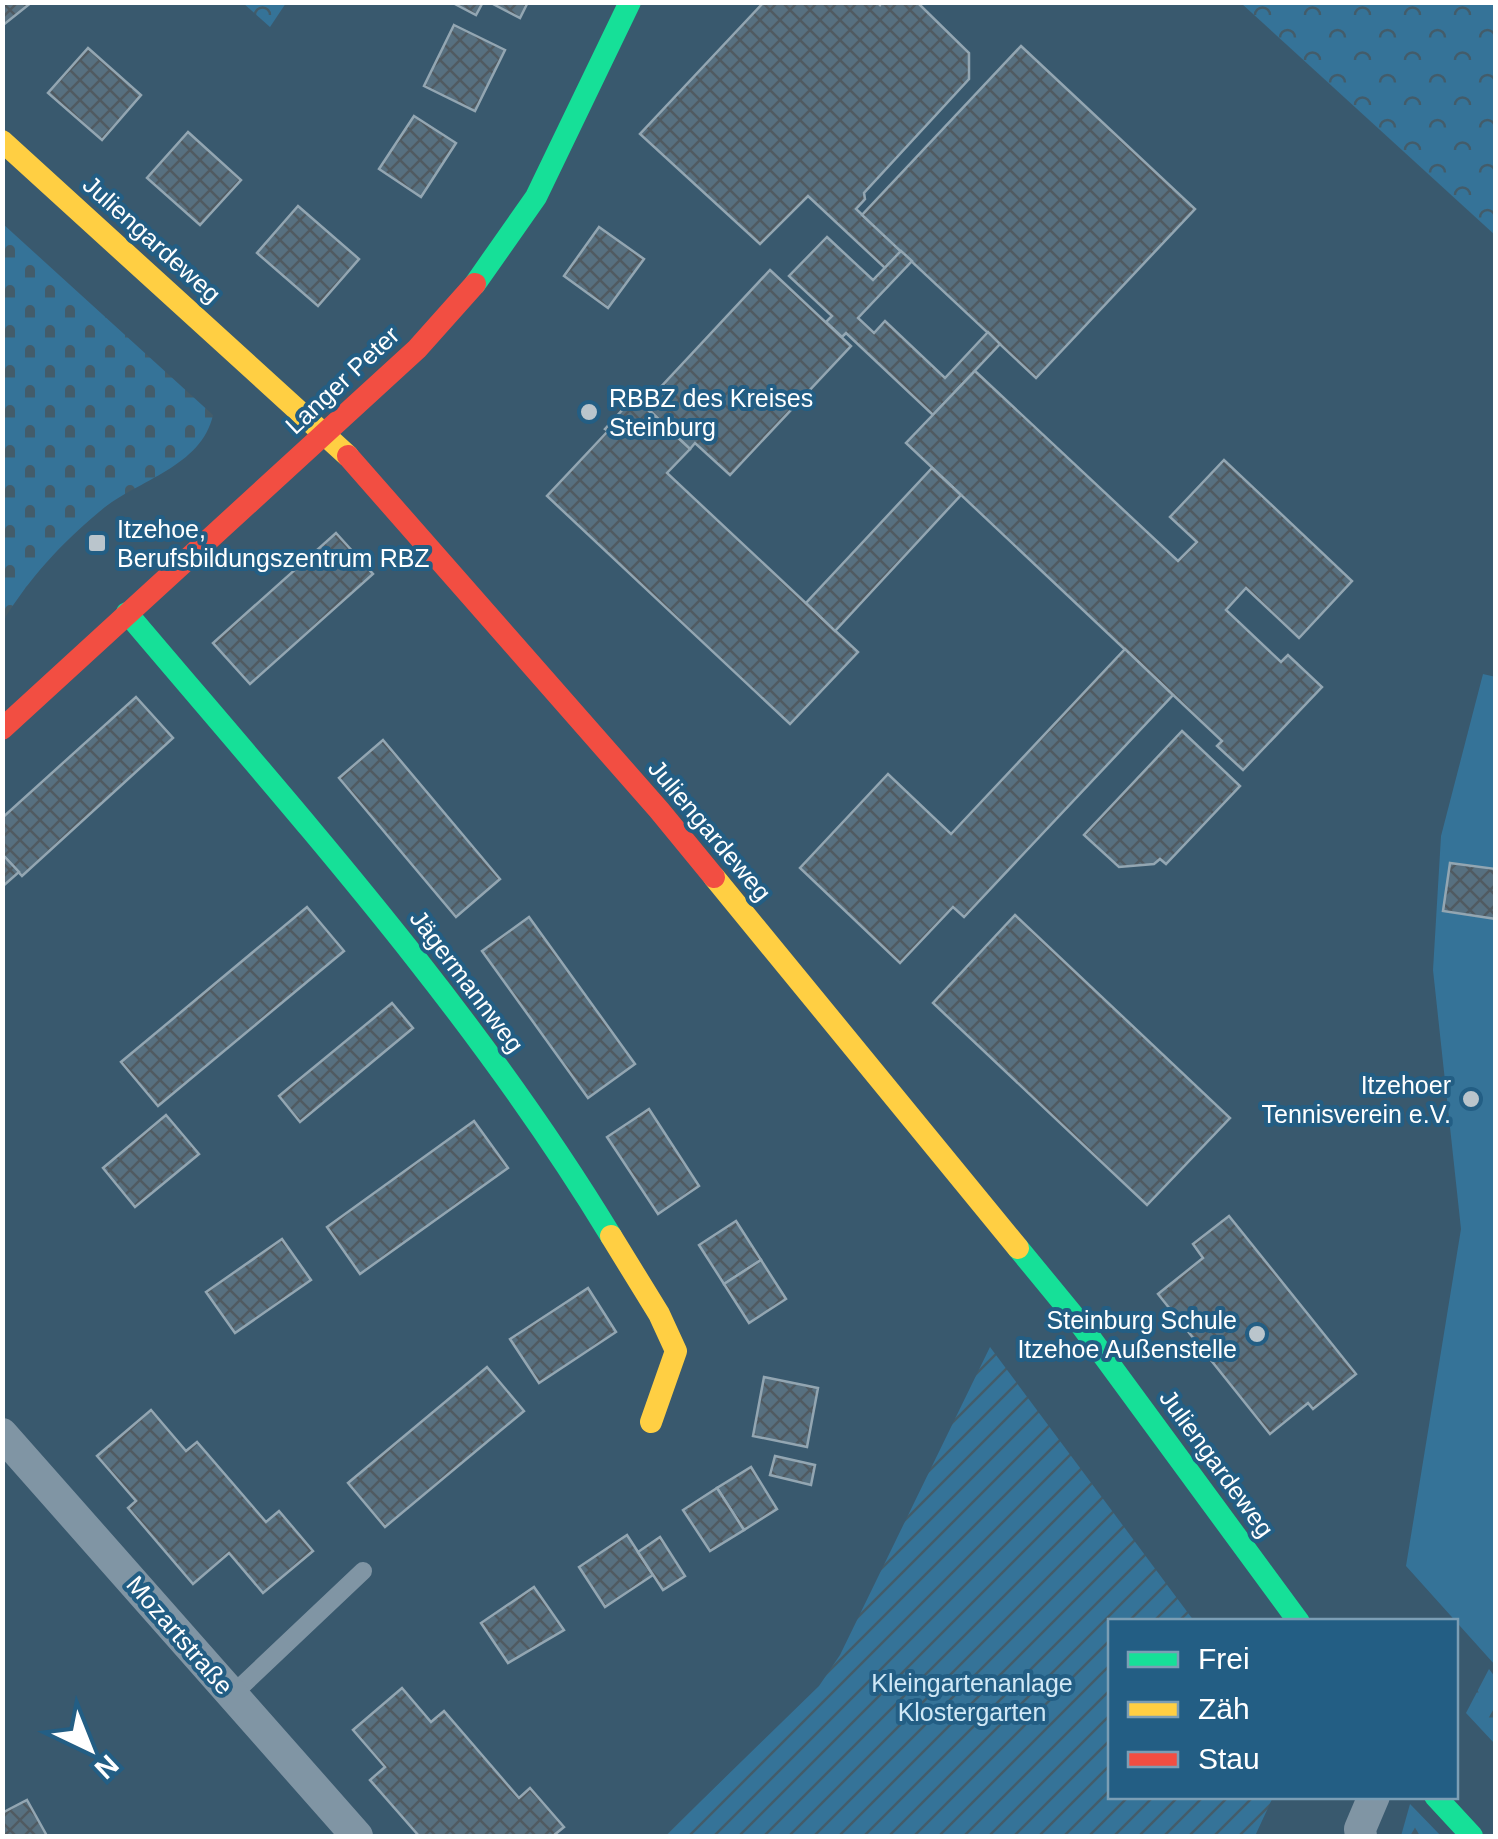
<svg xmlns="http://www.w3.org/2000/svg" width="1498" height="1839" font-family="Helvetica,sans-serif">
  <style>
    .forest { fill: url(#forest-firs) }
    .cemetery { fill: url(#cemetery-stones) }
    .park { fill: url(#park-crowns) }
    .garden { fill: url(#garden-furrows) }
    .pitch { fill: #357398 }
    .building { fill: url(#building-cross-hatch); stroke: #93a6b2; stroke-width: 2.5 }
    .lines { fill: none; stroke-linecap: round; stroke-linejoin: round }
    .lane { stroke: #8095a4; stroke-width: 18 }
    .street { stroke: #8095a4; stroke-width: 32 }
    .fast { stroke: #16e098; stroke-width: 22 }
    .slow { stroke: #ffcf43; stroke-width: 22 }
    .jam { stroke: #f24e42; stroke-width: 22 }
    .poi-dot { fill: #bac5cc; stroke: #235e84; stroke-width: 4 }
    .labels { text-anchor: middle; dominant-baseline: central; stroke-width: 8; stroke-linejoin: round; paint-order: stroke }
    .street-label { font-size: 25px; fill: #fff; stroke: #235e84 }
    .poi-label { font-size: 25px; fill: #fff; stroke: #235e84; text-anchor: start }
    .park-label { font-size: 25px; fill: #d0e8f6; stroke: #235e84 }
  </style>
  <defs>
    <pattern id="forest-firs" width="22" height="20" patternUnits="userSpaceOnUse" patternTransform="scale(2.5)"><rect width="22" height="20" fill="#357398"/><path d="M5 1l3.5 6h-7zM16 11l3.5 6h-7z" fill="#435c6a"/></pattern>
    <pattern id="cemetery-stones" width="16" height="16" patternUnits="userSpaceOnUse" patternTransform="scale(2.5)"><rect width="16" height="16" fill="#357398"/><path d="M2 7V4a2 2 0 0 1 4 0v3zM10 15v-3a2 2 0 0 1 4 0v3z" fill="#435c6a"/></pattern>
    <pattern id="park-crowns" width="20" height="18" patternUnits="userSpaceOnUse" patternTransform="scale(2.5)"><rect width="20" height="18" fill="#357398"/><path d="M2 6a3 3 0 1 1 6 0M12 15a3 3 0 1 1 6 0" fill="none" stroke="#435c6a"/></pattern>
    <pattern id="garden-furrows" width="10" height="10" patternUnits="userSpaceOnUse" patternTransform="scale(2.5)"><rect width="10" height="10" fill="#357398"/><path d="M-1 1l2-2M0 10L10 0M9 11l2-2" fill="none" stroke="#435c6a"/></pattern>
    <pattern id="building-cross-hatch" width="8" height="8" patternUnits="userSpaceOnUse" patternTransform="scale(2.5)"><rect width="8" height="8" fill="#577080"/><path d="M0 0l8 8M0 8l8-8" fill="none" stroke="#505a61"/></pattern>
  </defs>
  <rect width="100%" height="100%" fill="#39596e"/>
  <g class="forest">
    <polygon points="1489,1669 1495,1677 1495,1744 1466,1713"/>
    <polygon points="1410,1804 1441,1836 1401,1836"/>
  </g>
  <path class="cemetery" d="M3,224L213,415C201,468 136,480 99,512C59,546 31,576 3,621Z"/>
  <g class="park">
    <polygon points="243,3 286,3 270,27"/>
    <polygon points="1241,3 1495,3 1495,235"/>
  </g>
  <polygon class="garden" points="990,1347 1194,1621 1110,1622 1110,1796 1273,1797 1255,1836 665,1836 819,1686 840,1655"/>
  <polygon class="pitch" points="1483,674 1496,677 1495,1665 1406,1566 1461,1229 1433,970 1441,836"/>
  <g class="building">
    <polygon points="2,2 32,2 2,26"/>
    <polygon points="451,2 483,2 476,15"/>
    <polygon points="489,2 528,2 520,18"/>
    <polygon points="764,2 877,2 880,5 882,2 917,2 969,53 969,79 864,193 865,199 856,209 901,251 885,268 808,196 760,244 640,134"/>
    <polygon points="454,25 505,50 475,111 424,86"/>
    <polygon points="1021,46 1195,209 1036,378 862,215"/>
    <polygon points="88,48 141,95 102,140 48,93"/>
    <polygon points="414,116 456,143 421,197 379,169"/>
    <polygon points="188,132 241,180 200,225 147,178"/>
    <polygon points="298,206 359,259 318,306 257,253"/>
    <polygon points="599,227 644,259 608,308 564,276"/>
    <polygon points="827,237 873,280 901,251 912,261 858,318 874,333 885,321 945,378 988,332 1000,344 933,415 846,333 842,337 826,322 832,316 789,276"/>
    <polygon points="770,270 851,346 730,475 695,443 690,449 644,405"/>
    <polygon points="975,371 1178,561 1197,542 1170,517 1224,460 1352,581 1299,638 1246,588 1226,610 1281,662 1288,655 1322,687 1243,770 1217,746 1222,741 906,443"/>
    <polygon points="634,397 690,449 667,473 858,652 790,724 547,496 608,431 605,429"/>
    <polygon points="932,468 961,495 835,631 806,603"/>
    <polygon points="336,533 373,574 250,684 213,643"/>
    <polygon points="1125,649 1173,695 964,917 953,907 900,963 800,868 888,774 951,834"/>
    <polygon points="136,697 173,738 22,876 2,854 2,818"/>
    <polygon points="1182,731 1240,786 1166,864 1160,859 1154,864 1119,867 1084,835"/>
    <polygon points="383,740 500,879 456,917 339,778"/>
    <polygon points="2,854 19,872 2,887"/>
    <polygon points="1450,863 1496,869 1496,919 1443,911"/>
    <polygon points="307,907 344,951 158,1106 121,1062"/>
    <polygon points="1015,915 1230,1118 1147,1205 933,1003"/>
    <polygon points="529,917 635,1064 588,1098 482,951"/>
    <polygon points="392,1003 413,1028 300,1122 279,1096"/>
    <polygon points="649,1109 699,1186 658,1214 607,1137"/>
    <polygon points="166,1115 199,1154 135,1207 103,1168"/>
    <polygon points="474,1121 508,1168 360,1274 327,1227"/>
    <polygon points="1229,1216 1356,1374 1313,1409 1308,1403 1270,1434 1158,1294 1203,1258 1193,1244"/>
    <polygon points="736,1221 761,1260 724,1284 699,1245"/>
    <polygon points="282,1239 311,1280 235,1333 206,1292"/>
    <polygon points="761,1260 786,1299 749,1323 724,1284"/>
    <polygon points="588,1288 616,1332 539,1383 510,1339"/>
    <polygon points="487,1367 524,1411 385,1527 348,1483"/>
    <polygon points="764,1377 818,1388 807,1447 753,1436"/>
    <polygon points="151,1410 186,1451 197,1442 266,1522 279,1511 313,1551 263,1593 229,1553 193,1584 128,1508 136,1501 97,1456"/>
    <polygon points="775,1456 815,1465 811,1485 770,1475"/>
    <polygon points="751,1467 777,1509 744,1530 717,1488"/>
    <polygon points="717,1488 744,1530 710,1551 683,1510"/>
    <polygon points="627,1535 653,1575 605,1607 579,1567"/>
    <polygon points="660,1537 685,1576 663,1590 638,1552"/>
    <polygon points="534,1587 564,1630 508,1663 481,1623"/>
    <polygon points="402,1688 431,1722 444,1711 519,1798 530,1788 564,1827 553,1836 419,1836 370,1780 385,1767 353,1730"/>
    <polygon points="27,1800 47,1836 2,1836 2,1813"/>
  </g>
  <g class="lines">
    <polyline class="lane" points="232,1695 363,1571"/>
    <g class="street">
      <polyline points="2,1434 357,1836"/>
      <polyline points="1361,1836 1360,1829 1374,1796"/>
    </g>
    <g class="fast">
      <polyline points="475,284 536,197 630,2"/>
      <path d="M127,613C297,814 474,1010 611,1236"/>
      <polyline points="1018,1248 1078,1321 1299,1622"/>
      <polyline points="1435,1796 1472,1836"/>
    </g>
    <g class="slow">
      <polyline points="2,141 348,456"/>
      <polyline points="714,877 1018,1248"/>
      <polyline points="611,1236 659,1314 676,1351 651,1422"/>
    </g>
    <g class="jam">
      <polyline points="348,456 659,810 714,877"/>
      <polyline points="2,729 417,349 475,284"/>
    </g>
  </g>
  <g class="poi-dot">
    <circle cx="589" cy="412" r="10"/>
    <rect x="87" y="533" width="20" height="20" rx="5"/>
    <circle cx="1471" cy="1099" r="10"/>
    <circle cx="1257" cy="1334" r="10"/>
  </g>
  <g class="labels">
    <g class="street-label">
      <text transform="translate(152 239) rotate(42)">Juliengardeweg</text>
      <text transform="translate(342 380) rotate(-43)">Langer Peter</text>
      <text transform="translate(710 830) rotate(50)">Juliengardeweg</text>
      <text transform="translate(467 981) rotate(53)">Jägermannweg</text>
      <text transform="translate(1217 1463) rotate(54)">Juliengardeweg</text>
      <text transform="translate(180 1635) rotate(49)">Mozartstraße</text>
    </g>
    <g class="poi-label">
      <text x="609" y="398">RBBZ des Kreises<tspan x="609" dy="29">Steinburg</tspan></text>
      <text x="117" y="529">Itzehoe,<tspan x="117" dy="29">Berufsbildungszentrum RBZ</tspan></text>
      <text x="1451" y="1085" text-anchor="end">Itzehoer<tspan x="1451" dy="29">Tennisverein e.V.</tspan></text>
      <text x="1237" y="1320" text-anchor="end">Steinburg Schule<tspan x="1237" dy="29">Itzehoe Außenstelle</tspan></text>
    </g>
    <g class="park-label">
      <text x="972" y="1683">Kleingartenanlage<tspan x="972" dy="29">Klostergarten</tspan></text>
    </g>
  </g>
  <rect width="1498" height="1839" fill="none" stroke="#ffffff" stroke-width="10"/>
  <rect x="1108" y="1619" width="350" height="180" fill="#235e84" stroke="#7b9eb5" stroke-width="2.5"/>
  <rect x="1128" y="1652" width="50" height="15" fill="#16e098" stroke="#7b9eb5" stroke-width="2.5"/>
  <text x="1198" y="1669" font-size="30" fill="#ffffff">Frei</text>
  <rect x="1128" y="1702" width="50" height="15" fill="#ffcf43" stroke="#7b9eb5" stroke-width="2.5"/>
  <text x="1198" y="1719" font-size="30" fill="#ffffff">Zäh</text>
  <rect x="1128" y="1752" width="50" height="15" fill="#f24e42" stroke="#7b9eb5" stroke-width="2.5"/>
  <text x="1198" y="1769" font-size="30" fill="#ffffff">Stau</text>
  <g transform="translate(90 1749) rotate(137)" stroke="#235e84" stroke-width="8" paint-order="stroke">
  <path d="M0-8L18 38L0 25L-18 38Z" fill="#ffffff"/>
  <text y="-15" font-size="28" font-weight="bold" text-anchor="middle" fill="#ffffff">N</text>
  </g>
</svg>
